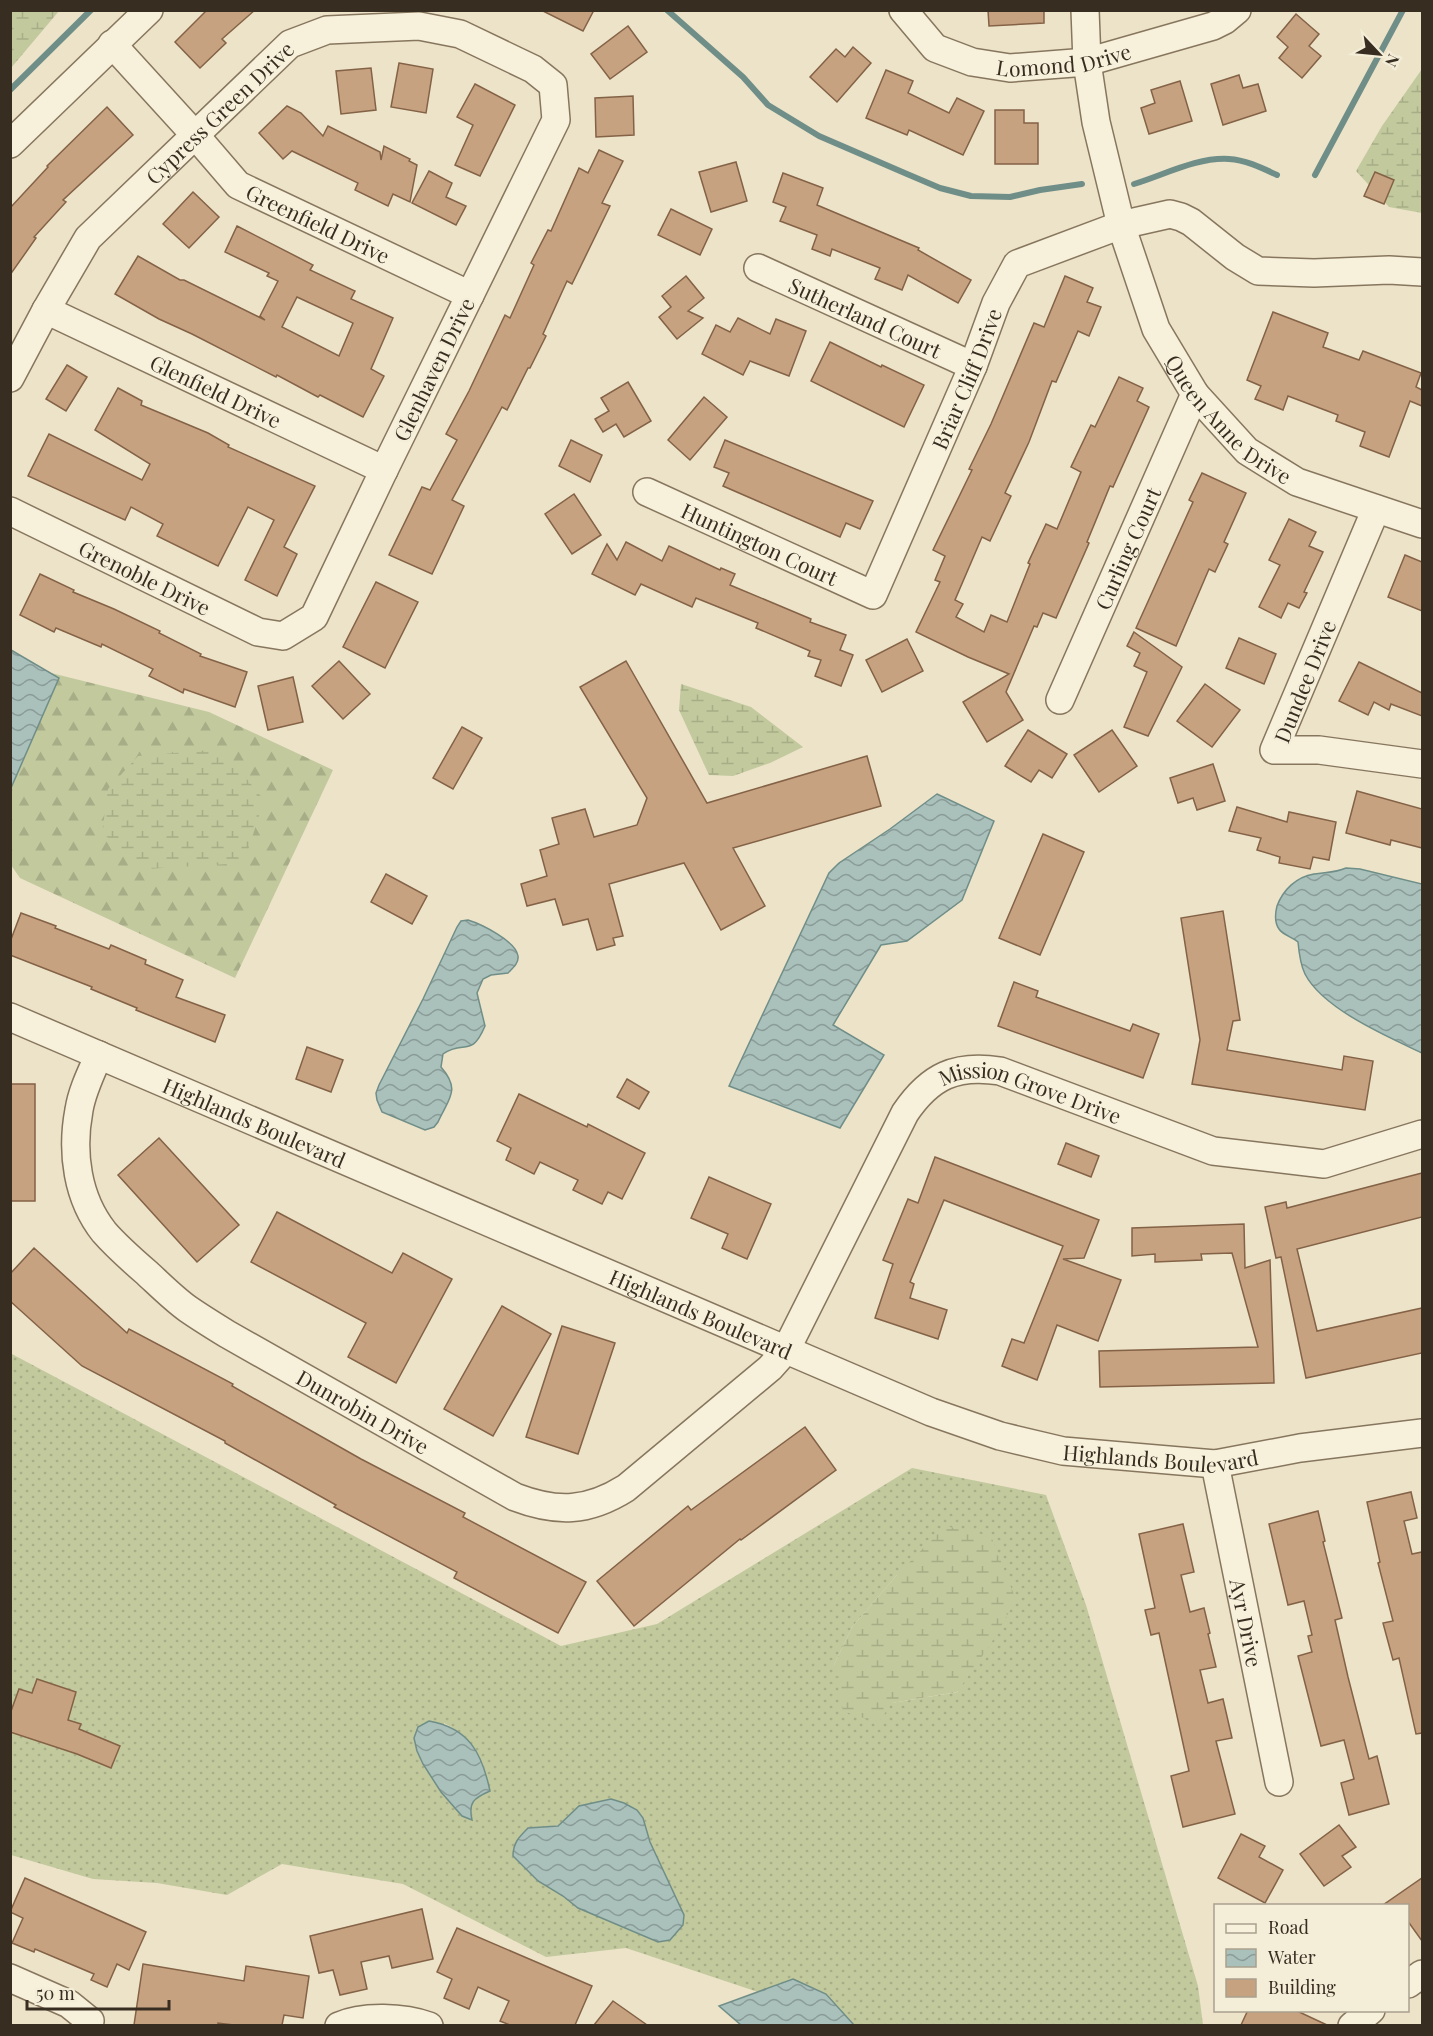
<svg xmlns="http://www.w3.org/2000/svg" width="1433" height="2036" font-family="'Playfair Display',serif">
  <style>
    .grass { fill: url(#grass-dots); fill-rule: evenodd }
    .forest { fill: url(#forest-firs) }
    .wetland { fill: url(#wetland-marsh) }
    .water { fill: url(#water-waves); stroke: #708e88; stroke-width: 1.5 }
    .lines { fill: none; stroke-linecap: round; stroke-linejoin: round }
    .stream { stroke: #708e88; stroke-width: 6 }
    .building { fill: #c7a281; stroke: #846246; stroke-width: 1.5; fill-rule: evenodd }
    .minor-casing { stroke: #87765e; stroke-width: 30 }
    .minor { stroke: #f7f0db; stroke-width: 27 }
    .labels { text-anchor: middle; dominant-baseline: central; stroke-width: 4.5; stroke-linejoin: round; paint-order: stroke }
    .street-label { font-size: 21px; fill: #382d21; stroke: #f4edd7 }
  </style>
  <defs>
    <pattern id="grass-dots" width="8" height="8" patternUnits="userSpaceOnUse" patternTransform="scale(1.5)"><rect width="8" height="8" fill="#c2c99d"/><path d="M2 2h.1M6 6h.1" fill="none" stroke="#a7ad87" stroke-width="1.8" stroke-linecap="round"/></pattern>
    <pattern id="forest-firs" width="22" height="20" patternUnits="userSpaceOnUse" patternTransform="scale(1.5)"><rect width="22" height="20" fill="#c2c99d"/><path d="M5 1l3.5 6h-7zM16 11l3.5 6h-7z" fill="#a7ad87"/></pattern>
    <pattern id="wetland-marsh" width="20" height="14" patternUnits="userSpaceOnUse" patternTransform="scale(1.5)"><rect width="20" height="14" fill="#c2c99d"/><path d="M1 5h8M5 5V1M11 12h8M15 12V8" fill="none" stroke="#a7ad87"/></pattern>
    <pattern id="water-waves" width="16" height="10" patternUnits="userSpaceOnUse" patternTransform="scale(1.5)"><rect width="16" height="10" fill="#a9c0bb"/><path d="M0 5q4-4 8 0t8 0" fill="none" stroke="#8b9c98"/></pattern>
  </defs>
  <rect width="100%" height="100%" fill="#ece3c8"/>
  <path class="grass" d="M10,1353L561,1646L657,1624L912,1468L1046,1495L1086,1605L1198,1986L1203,2025H854L826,1994L793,1979L758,1992L626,1948L546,1957L403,1884L282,1864L227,1895L157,1883L93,1879L11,1855ZM897,1575L958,1692L892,1703L834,1665L852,1627ZM444,1723C476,1739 478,1760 490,1791C475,1798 468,1801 472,1819L462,1816L441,1792ZM643,1818L650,1842L679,1903L658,1942L578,1908L563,1896L538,1881L513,1856C513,1843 519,1837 528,1828Z"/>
  <polygon class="forest" points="51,673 209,712 333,770 235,978 20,878 11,865 11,788 59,678"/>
  <g class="wetland">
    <polygon points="10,11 59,11 11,68 10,68"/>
    <polygon points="1422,69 1422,213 1389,207 1356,171 1382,126"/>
    <polygon points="681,684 751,707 803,747 770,763 733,776 709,775 679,710"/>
    <polygon points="222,749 264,800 244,863 146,869 102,833 108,789 138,756"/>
    <polygon points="945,1526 991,1536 1016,1600 990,1645 957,1692 892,1703 878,1723 843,1711 834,1665 852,1627 897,1575"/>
  </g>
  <g class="water">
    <polygon points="11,650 59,678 11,788"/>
    <polygon points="937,794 994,821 962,900 907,941 881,945 833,1025 884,1055 840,1128 729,1086 829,873 839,863 890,829"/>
    <path d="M1346,868L1360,869L1422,884V1053C1388,1037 1323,1009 1305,974C1300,964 1299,953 1298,942C1292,937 1283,935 1279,929C1274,922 1275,914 1277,906C1283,890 1296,877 1314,874C1326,872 1335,873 1346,868Z"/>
    <path d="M468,920C481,924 516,941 518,956C519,963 513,968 508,973L491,975L483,979L477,993L485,1026C471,1059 464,1039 443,1054L441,1067C461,1090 449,1098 438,1122L434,1127L425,1130L382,1112L377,1100L376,1093L379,1085L423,999L457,927L461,921Z"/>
    <path d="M429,1721C469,1728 482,1753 490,1791C474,1798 468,1802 472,1820L462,1816L441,1792L423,1764L417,1751L414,1738L418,1727Z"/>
    <path d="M611,1799L624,1803L637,1810L643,1818L650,1842L684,1915L683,1925L670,1940L658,1942L578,1908L563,1896L538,1881L513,1856C513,1843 519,1837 528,1828L558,1826L579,1806Z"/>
    <polygon points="793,1979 826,1994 854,2025 741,2025 719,2006"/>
  </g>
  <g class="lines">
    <g class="stream">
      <polyline points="667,10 743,77 768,105 819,136 907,174 940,188 971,196 1010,197 1040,190 1082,184"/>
      <polyline points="10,90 91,10"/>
      <polyline points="1315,175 1403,10"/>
      <path d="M1134,184C1164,175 1197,157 1229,159C1246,160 1262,168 1277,175"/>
    </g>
  </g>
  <g class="building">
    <polygon points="207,10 255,10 222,39 226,43 200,68 175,42"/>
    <polygon points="541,10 594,10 583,31"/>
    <polygon points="988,10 1044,10 1044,23 989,26"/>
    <polygon points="1296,14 1319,34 1309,46 1321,56 1302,78 1279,58 1288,47 1277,37"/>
    <polygon points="628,26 647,52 610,79 591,54"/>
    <polygon points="853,47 871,63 837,102 810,77 836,49 845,57"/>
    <polygon points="399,63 433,69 426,113 391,107"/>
    <polygon points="371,68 376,110 341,114 336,71"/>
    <polygon points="886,70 913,81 908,93 949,113 957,98 984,111 963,155 909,130 907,135 866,118"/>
    <polygon points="1239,75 1243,88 1258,84 1266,111 1223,125 1211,84"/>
    <polygon points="1180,81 1192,121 1149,134 1141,108 1155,103 1151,90"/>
    <polygon points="475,84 515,105 480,176 455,165 473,125 457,117"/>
    <polygon points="633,96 634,135 596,137 595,98"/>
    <polygon points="287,106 301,113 323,136 328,126 380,152 381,160 384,146 410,159 409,161 417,165 410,202 393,194 388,206 355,190 358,183 292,151 283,159 259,133"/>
    <polygon points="107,107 133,135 63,200 66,202 34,237 36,238 10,275 10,208 48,167 47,166"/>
    <polygon points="995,110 1024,110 1024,123 1038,123 1038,164 995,164"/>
    <polygon points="599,150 623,161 602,203 610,206 572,284 567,281 543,334 546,336 530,368 528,368 507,410 502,407 452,500 464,506 432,574 389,555 422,487 430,490 457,440 446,434 469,391 505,315 510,318 534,265 531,263 548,230 551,231 579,168 588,173"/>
    <polygon points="736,162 747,201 711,212 699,172"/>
    <polygon points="429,171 452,183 446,197 466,206 456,225 412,203"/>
    <polygon points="1375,172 1394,180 1384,204 1364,196"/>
    <polygon points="783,173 823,188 817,205 919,248 918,250 971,280 958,303 908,275 902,290 875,279 880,268 832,249 830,256 812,249 817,235 780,221 786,207 773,202"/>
    <polygon points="193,192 219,217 189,248 163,224"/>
    <polygon points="671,209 712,229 700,255 658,235"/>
    <path d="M237,226L313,265L310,270L355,291L351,299L393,318L371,369L384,376L363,417L320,395L318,397L277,375L276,377L192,334L159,319L115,294L138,256L180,280H184L265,320L260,316L278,281L267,276L269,273L225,252ZM297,297L353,323L339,356L282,327Z"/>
    <polygon points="686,276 704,298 688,311 703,318 677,339 659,317 671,307 662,296"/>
    <polygon points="1065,276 1093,288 1087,302 1101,307 1089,336 1078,331 1056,382 1052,381 1029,442 1005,493 1011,496 990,541 982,537 955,600 963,604 956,617 984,632 991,615 1007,622 1030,564 1028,563 1046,524 1057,529 1081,472 1071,467 1091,425 1095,427 1119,377 1143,388 1137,401 1149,407 1113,487 1110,486 1087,542 1089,543 1056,618 1043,613 1037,627 1034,626 1006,692 1023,720 987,742 963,702 1009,674 968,657 916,632 940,582 935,580 945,556 933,550 972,470 969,469 991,424 1034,323 1044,327"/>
    <polygon points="1273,312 1328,333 1323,347 1359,360 1363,351 1421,373 1416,387 1422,390 1422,406 1410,401 1389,457 1360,446 1365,432 1336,421 1338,415 1288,396 1283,410 1255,399 1261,386 1247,380"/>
    <polygon points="738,318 770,334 776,319 806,331 789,376 750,361 743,375 702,354 716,325 730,332"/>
    <polygon points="830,342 881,367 882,365 924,385 904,427 811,381"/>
    <polygon points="67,365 87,377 66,411 46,399"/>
    <polygon points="628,382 651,421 624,437 616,424 603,432 595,419 609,411 601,398"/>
    <polygon points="118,388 142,401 141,405 208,433 229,445 228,447 315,486 284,547 297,554 277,596 245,580 274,520 248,507 218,566 157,536 163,524 131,507 125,520 28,476 49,434 142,480 150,464 95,430"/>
    <polygon points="704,397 727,417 690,460 668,440"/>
    <polygon points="571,440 602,455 590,482 559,466"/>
    <polygon points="725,440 873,501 860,529 846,523 840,537 723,486 729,473 714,467"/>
    <polygon points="1202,473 1246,493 1224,542 1228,544 1215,572 1209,569 1176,646 1136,628 1193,502 1189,500"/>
    <polygon points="574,494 601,535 572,554 545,514"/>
    <polygon points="1289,519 1316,532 1309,546 1323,552 1304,592 1307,593 1299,608 1288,603 1281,618 1259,607 1280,565 1269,560"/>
    <polygon points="626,542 662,561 669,546 720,570 721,568 735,574 730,585 811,619 810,622 846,635 840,650 853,655 841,686 815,676 821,660 808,656 810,651 756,628 758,623 696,598 692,607 641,584 635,595 592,574 607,544 617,560"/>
    <polygon points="1405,555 1422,562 1422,611 1388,597"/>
    <polygon points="40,574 74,590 73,592 114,609 160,631 159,633 201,654 200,656 247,672 235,707 184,689 183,693 149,676 153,669 102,644 101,647 56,628 54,632 20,615"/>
    <polygon points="376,582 418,602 385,668 343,647"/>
    <polygon points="1134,632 1182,667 1148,736 1124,727 1147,672 1134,666 1140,653 1127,646"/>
    <polygon points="1239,638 1276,654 1264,684 1226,668"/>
    <polygon points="907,639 923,671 882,692 866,660"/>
    <polygon points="339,661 370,694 343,719 312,686"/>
    <polygon points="626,661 707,803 867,756 881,806 733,848 765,906 721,930 684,863 609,884 623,936 613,938 615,945 597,950 588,919 563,925 555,899 527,906 521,884 547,876 540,850 559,844 552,818 585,809 594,837 637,825 647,798 580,687"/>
    <polygon points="1359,662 1422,693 1422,716 1391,704 1389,710 1374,702 1368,715 1339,701"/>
    <polygon points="293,677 303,722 268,730 258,686"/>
    <polygon points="1205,684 1240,710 1212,747 1177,721"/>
    <polygon points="462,727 482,738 453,789 433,778"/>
    <polygon points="1028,730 1067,754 1052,778 1039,770 1031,782 1005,766"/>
    <polygon points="1112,730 1137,766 1099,792 1074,755"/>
    <polygon points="1213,764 1225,801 1197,810 1193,798 1178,803 1170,778"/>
    <polygon points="1357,791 1422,809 1422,848 1391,840 1390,845 1346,833"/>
    <polygon points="1237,807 1287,822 1289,812 1336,822 1329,860 1313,857 1310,869 1279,863 1280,857 1257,850 1261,838 1229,831"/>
    <polygon points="1043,834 1084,852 1040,955 999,938"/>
    <polygon points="386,874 427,896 412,924 371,902"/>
    <polygon points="1223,911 1240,1020 1233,1021 1227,1050 1342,1070 1344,1056 1373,1061 1365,1110 1192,1084 1200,1040 1181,918"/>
    <polygon points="21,913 56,926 55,928 109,949 111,945 146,960 145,964 183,980 176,997 225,1015 215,1042 136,1010 137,1008 91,989 92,987 10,955 10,942"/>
    <polygon points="1014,982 1038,991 1036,997 1130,1031 1133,1024 1159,1034 1143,1078 998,1026"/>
    <polygon points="307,1047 343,1060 331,1092 296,1079"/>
    <polygon points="627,1079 649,1092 639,1109 617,1097"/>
    <rect x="10" y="1084" width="25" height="117"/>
    <polygon points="519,1094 587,1127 588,1124 645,1153 622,1199 608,1192 602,1204 573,1190 578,1180 540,1162 534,1174 506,1160 511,1148 497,1141"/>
    <polygon points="159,1138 239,1225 197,1262 118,1175"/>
    <polygon points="1066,1143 1099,1156 1091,1177 1058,1164"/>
    <polygon points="935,1157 1099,1220 1084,1258 1063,1259 1121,1280 1098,1341 1057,1325 1037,1380 1002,1366 1012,1339 1024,1343 1063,1246 944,1200 910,1282 914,1284 910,1298 947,1310 938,1339 875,1318 893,1264 883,1260 908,1199 918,1203"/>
    <polygon points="1422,1173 1422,1217 1297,1249 1317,1331 1422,1308 1422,1353 1306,1378 1281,1257 1276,1258 1265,1207 1286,1202 1287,1208"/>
    <polygon points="709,1177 771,1204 747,1259 722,1248 728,1234 691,1218"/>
    <polygon points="277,1212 392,1273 403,1253 452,1279 396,1383 348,1357 366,1323 251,1262"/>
    <polygon points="1244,1224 1245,1268 1270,1260 1274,1383 1100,1387 1099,1351 1258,1347 1232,1253 1201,1254 1202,1260 1155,1262 1155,1254 1132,1256 1132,1228"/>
    <polygon points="34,1248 127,1333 129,1329 233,1384 232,1386 361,1459 465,1513 463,1517 586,1582 558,1633 454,1578 457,1572 334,1507 336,1505 225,1443 225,1441 82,1366 10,1301 10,1274"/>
    <polygon points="502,1306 551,1334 493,1436 444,1409"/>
    <polygon points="562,1326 615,1343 578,1454 526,1437"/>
    <polygon points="805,1427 836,1470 741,1540 740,1539 634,1626 597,1581 688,1506 691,1510"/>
    <polygon points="1411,1492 1417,1518 1404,1521 1412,1554 1422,1552 1422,1733 1416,1734 1399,1658 1393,1660 1383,1623 1393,1621 1378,1563 1380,1562 1367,1502"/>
    <polygon points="1318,1511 1325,1541 1323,1542 1342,1618 1335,1620 1348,1677 1369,1759 1377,1756 1389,1804 1349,1815 1341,1783 1354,1779 1344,1740 1321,1746 1298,1656 1312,1652 1308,1636 1312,1635 1304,1601 1288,1605 1269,1524"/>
    <polygon points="1183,1524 1194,1572 1181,1575 1190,1612 1204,1608 1210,1633 1208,1634 1216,1667 1200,1670 1208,1703 1223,1699 1232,1738 1216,1741 1235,1814 1183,1827 1171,1776 1189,1771 1159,1633 1151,1635 1145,1610 1155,1608 1139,1534"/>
    <polygon points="37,1679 76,1692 68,1720 81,1724 79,1729 120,1746 111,1768 77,1754 10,1732 10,1714 19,1689 32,1693"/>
    <polygon points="1339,1825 1356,1847 1342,1856 1351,1867 1324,1886 1300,1854"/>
    <polygon points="1241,1834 1265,1846 1259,1857 1283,1870 1265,1903 1218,1878"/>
    <polygon points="25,1878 146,1932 129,1970 117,1964 107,1987 91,1980 94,1974 35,1949 34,1952 12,1943 23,1918 10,1912"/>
    <polygon points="1422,1878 1422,1941 1407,1920 1407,1905 1383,1905"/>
    <polygon points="422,1909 433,1959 392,1968 389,1956 361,1962 367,1989 340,1995 333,1970 319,1973 310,1936"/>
    <polygon points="457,1928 592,1986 575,2025 510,2025 500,2021 509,2001 478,1987 469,2009 444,1998 452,1979 437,1972"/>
    <polygon points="143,1964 244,1981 246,1966 309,1976 303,2018 284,2015 282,2025 234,2025 218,2023 218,2025 134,2025"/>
    <polygon points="613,2001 647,2025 594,2025"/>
    <polygon points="1248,2010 1295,2010 1327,2025 1241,2025"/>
  </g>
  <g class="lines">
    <defs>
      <g id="minor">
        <path id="s1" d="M903,10L935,48L972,62L1010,68L1087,62L1213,26L1225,20L1237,10"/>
        <path id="s2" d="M1085,10L1087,62L1096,122L1121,225L1156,329L1195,394L1247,451L1297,482L1422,524"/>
        <path id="s3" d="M112,44L195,135L238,185L470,295"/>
        <polyline points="10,144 149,10"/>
        <path id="s4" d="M758,268L973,366"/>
        <path id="s5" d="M46,310L384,470"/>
        <path id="s6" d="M10,378L46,310L88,238L290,44L327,30L419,26L460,34L533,69L553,85L556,120L384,470L314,617L283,636L258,632L10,511"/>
        <path id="s7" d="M647,492L873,595L973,366L996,303L1017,264L1121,225L1170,214L1181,217L1191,222L1235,257L1258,271L1314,273L1389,270L1422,272"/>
        <polyline points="1376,509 1274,750 1319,750 1422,764"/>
        <path id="s8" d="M1060,700L1195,394"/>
        <path id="s9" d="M10,1017L931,1412L1000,1436L1063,1451L1215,1464L1300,1448L1422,1433"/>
        <path id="s10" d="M99,1055C91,1073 82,1091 79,1110C71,1152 77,1198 104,1232C117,1247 132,1260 147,1273C160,1285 174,1299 188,1309C201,1318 214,1326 227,1334L515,1497C557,1513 588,1512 626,1488L770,1368L786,1350L905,1113C930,1076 956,1064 1000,1071L1213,1151L1324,1164L1422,1134"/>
        <path id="s11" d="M1215,1464L1279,1782"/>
        <polyline points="10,1978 69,2004 90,2021 89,2026"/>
        <polyline points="1408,1984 1422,1974"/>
        <path d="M339,2026C363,2015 404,2017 429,2026"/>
        <polyline points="1352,2026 1371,2010"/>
      </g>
    </defs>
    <use href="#minor" class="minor-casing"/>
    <use href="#minor" class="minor"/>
  </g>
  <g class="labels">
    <g class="street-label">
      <text stroke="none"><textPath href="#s1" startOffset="182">Lomond Drive</textPath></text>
      <text stroke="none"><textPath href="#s6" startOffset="342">Cypress Green Drive</textPath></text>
      <text stroke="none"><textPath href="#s3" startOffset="278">Greenfield Drive</textPath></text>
      <text stroke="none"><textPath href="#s4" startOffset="118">Sutherland Court</textPath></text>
      <text transform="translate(433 369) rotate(-64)">Glenhaven Drive</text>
      <text stroke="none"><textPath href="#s7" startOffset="484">Briar Cliff Drive</textPath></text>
      <text stroke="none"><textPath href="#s5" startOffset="188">Glenfield Drive</textPath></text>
      <text stroke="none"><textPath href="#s2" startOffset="446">Queen Anne Drive</textPath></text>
      <text stroke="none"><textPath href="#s7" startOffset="124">Huntington Court</textPath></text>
      <text stroke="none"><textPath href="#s8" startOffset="166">Curling Court</textPath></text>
      <text transform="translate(145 577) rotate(26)">Grenoble Drive</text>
      <text transform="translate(1304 681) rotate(-68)">Dundee Drive</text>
      <text stroke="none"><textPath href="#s10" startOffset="1416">Mission Grove Drive</textPath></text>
      <text stroke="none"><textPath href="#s9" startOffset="266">Highlands Boulevard</textPath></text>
      <text stroke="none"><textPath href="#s9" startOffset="752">Highlands Boulevard</textPath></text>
      <text stroke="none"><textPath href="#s10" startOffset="504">Dunrobin Drive</textPath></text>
      <text stroke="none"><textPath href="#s9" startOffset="1238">Highlands Boulevard</textPath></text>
      <text stroke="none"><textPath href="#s11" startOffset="162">Ayr Drive</textPath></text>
    </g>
  </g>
  <rect width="1433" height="2036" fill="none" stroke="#382d21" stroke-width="24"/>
  <rect x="1214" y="1904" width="195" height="108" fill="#f4edd7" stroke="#a9a08e" stroke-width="1.5"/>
  <rect x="1226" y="1924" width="30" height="9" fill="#f7f0db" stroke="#a9a08e" stroke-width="1.5"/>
  <text x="1268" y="1934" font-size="18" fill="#382d21">Road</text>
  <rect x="1226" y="1949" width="30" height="18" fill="url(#water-waves)" stroke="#a9a08e" stroke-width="1.5"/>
  <text x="1268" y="1964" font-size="18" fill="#382d21">Water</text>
  <rect x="1226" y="1979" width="30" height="18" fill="#c7a281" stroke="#a9a08e" stroke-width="1.5"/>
  <text x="1268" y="1994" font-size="18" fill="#382d21">Building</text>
  <g transform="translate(1379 54) rotate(116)" stroke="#f4edd7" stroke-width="4.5" paint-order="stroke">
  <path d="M0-4.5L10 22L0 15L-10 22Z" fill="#382d21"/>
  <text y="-9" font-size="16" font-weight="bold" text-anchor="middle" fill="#382d21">N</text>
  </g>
  <path d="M27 2000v9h142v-9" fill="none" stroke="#382d21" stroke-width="3"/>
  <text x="36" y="2000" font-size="18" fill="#382d21" stroke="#f4edd7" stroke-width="4.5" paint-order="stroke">50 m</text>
</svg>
